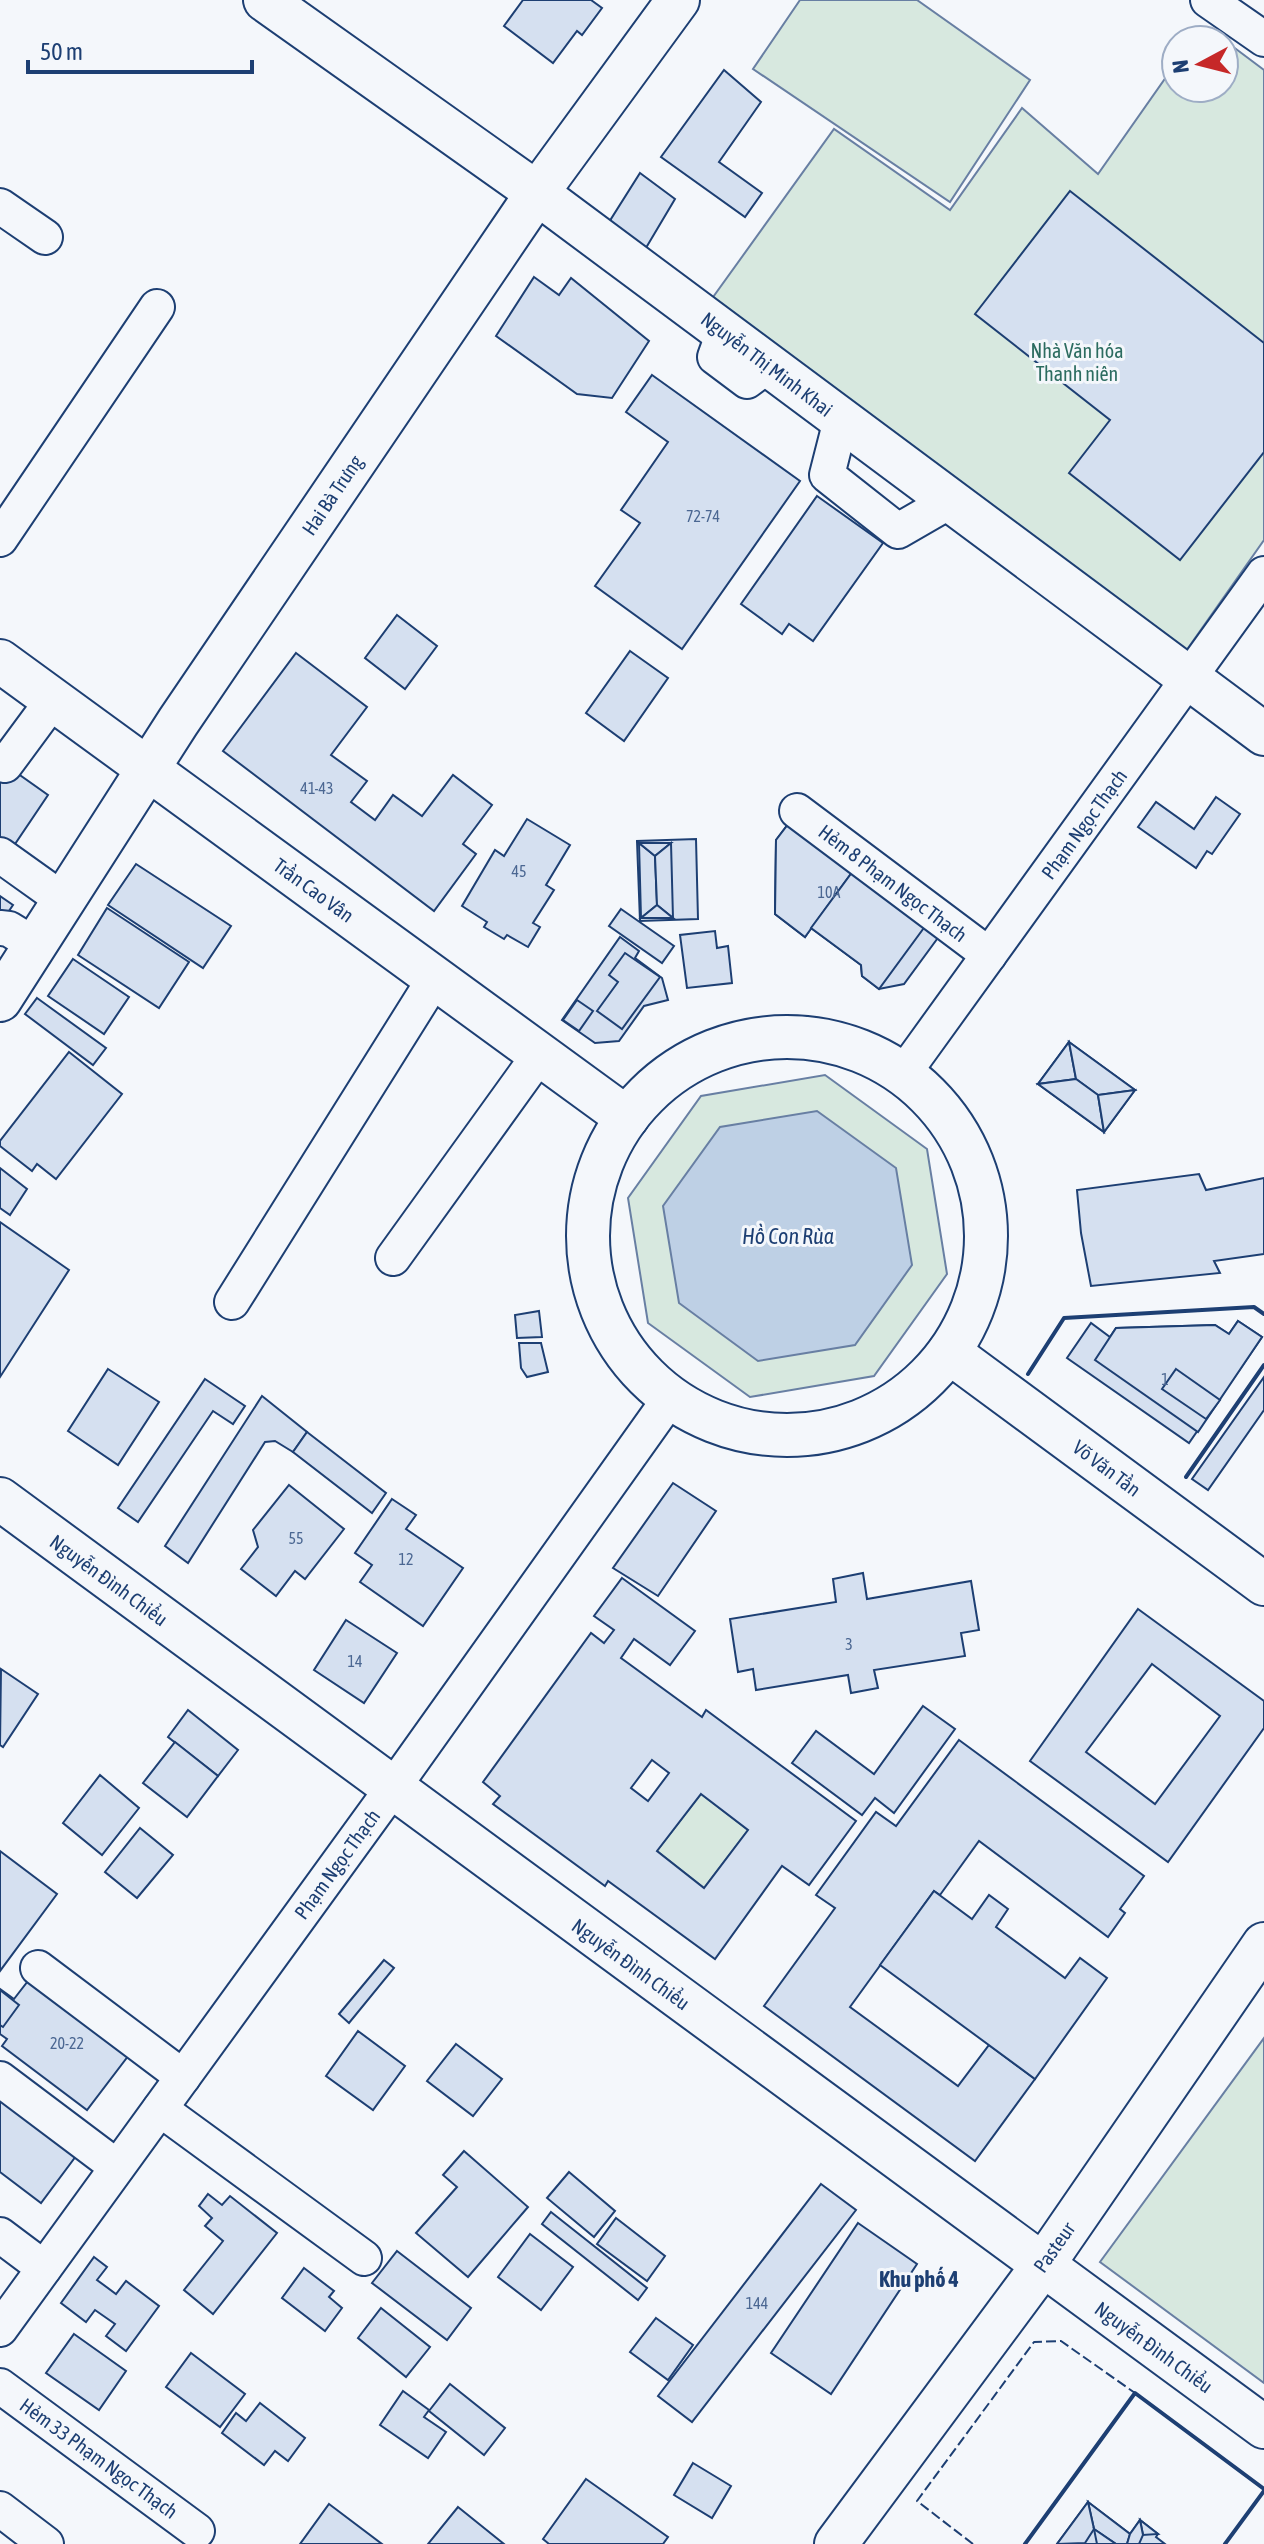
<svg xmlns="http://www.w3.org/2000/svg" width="1264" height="2544" font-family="'Asap Condensed',sans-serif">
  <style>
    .green { fill: #d7e8df; stroke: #687fa3; stroke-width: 2 }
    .water { fill: #bed0e5; stroke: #687fa3; stroke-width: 2 }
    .building { fill: #d5e0f0; stroke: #1d3f73; stroke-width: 2; fill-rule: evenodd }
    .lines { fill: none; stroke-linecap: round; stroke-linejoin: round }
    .minor-casing { stroke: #1d3f73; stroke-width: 38 }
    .major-casing { stroke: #1d3f73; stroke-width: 46 }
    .minor { stroke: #f4f7fb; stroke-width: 34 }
    .major { stroke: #f4f7fb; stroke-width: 42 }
    .fence { stroke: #1d3f73; stroke-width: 2; stroke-dasharray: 10 4; stroke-linecap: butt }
    .wall { stroke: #1d3f73; stroke-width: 4 }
    .labels { text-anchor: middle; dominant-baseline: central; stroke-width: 6; stroke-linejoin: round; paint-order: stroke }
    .number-label { font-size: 16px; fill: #4b6792 }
    .park-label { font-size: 20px; fill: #2c6c60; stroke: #f4f7fb }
    .street-label { font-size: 20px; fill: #1d3f73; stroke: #f4f7fb }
    .water-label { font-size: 22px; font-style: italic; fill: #1d3f73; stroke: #f4f7fb }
    .neighbourhood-label { font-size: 22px; font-weight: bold; fill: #1d3f73; stroke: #f4f7fb }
  </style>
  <rect width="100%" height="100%" fill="#f4f7fb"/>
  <g class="green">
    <polygon points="800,0 917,0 1030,80 950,202 753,69"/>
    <polygon points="1224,40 1264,70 1264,540 1174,668 698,318 834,129 950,210 1022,108 1098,174 1176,63 1176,88 1224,88"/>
    <polygon points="825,1075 927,1149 947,1274 874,1376 750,1397 648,1323 628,1198 701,1096"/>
    <polygon points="701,1794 748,1830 704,1888 657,1851"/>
    <polygon points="1264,2038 1264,2383 1100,2262"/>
  </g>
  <polygon class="water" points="817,1111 896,1168 912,1265 855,1345 758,1361 679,1303 663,1206 720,1127"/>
  <g class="building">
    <polygon points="523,0 591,0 602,8 582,35 577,31 553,63 504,26"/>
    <polygon points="724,70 761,102 719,162 762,193 745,217 661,157"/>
    <polygon points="640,173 675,199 637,263 608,233 611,219"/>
    <polygon points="1070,191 1264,343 1264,452 1180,560 1069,473 1110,420 975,314"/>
    <polygon points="534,277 559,295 571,278 649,341 612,398 577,394 496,336"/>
    <polygon points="652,375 800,481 682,649 595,586 640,523 621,510 668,442 626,412"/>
    <polygon points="817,496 883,543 813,641 789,624 782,634 741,604"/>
    <polygon points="397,615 437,646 405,689 365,658"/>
    <polygon points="630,651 668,678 624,741 586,713"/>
    <polygon points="296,653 367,707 331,755 367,781 351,802 375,820 393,795 422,816 453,775 492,805 463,844 476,854 434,911 223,751"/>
    <polygon points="0,761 48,795 13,847 0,837"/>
    <polygon points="1216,797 1240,814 1212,854 1207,851 1196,868 1138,827 1156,802 1194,829"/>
    <polygon points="527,819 570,845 546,885 554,890 533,923 540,927 528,947 507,935 504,939 484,927 487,922 462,906 495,850 504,856"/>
    <polygon points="789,823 940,935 904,984 879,989 862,976 861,965 811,928 805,937 775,914 776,840"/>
    <polygon points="789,823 853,871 805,937 775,914 776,840"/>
    <polygon points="696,839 698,919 640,921 637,841"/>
    <polygon points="639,843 655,856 657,905 641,918"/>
    <polygon points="639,843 671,843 655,856"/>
    <polygon points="671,843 673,918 657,905 655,856"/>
    <polygon points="136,864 231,926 203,968 108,905"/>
    <polygon points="853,871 926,925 879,989 862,976 861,965 811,928"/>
    <polygon points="0,896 13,905 0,924"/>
    <polygon points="657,905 673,918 641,918"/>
    <polygon points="107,908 189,962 159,1008 78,955"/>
    <polygon points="621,909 674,946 662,963 609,926"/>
    <polygon points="715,931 717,948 728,946 732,983 687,988 680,935"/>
    <polygon points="620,937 639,951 635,958 662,978 668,1000 644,1006 619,1041 595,1043 562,1020"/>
    <polygon points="625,953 660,977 622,1029 597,1011 618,982 609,975"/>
    <polygon points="73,959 129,997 104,1034 48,996"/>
    <polygon points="37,998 106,1048 93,1065 25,1014"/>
    <polygon points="577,1000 593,1011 579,1031 563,1020"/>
    <polygon points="1069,1042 1135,1090 1104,1132 1038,1084"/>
    <polygon points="1069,1042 1076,1079 1038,1084"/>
    <polygon points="1069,1042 1135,1090 1098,1095 1076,1079"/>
    <polygon points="69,1052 122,1094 56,1179 37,1164 32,1171 0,1146 0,1141"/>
    <polygon points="1076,1079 1098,1095 1104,1132 1038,1084"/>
    <polygon points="1135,1090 1104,1132 1098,1095"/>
    <polygon points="0,1168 27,1189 10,1215 0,1208"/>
    <polygon points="1199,1174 1206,1190 1264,1178 1264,1254 1214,1261 1220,1273 1091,1286 1081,1233 1077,1190"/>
    <polygon points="0,1222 69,1270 0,1377"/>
    <polygon points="539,1311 542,1337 517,1338 515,1315"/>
    <polygon points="1238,1321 1262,1337 1189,1443 1067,1358 1091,1323 1110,1337 1116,1328 1215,1325 1229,1334"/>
    <polygon points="1238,1321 1262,1337 1198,1432 1095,1360 1116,1328 1215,1325 1229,1334"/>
    <polygon points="519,1343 541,1343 548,1372 527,1377 521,1368"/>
    <polygon points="108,1369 159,1402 118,1465 68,1431"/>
    <polygon points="1176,1369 1220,1400 1206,1419 1162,1389"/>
    <polygon points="1264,1377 1264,1410 1208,1490 1192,1479"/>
    <polygon points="205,1379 245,1406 233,1424 213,1411 138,1522 118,1508"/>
    <polygon points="262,1396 307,1432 293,1452 275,1441 265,1442 188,1563 165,1546"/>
    <polygon points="307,1432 386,1493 372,1513 293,1452"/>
    <polygon points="673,1483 716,1511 658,1596 613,1568"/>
    <polygon points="289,1485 344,1529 305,1579 295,1571 276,1596 241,1569 258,1547 253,1530"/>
    <polygon points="392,1499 416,1515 406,1529 463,1568 423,1626 360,1582 372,1565 355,1553"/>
    <polygon points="863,1573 867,1599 971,1581 979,1630 961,1633 965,1656 874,1670 878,1688 851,1693 848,1675 756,1690 753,1669 738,1672 730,1619 836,1602 833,1579"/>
    <path d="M622,1578L695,1631L670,1665L634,1639L621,1658L702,1717L706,1710L856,1821L809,1885L782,1866L715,1959L608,1881L605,1886L493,1804L500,1796L483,1782L591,1633L604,1643L614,1630L594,1616ZM652,1760L669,1773L648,1801L631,1788ZM701,1794L748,1830L704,1888L657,1851Z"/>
    <path d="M1138,1609L1264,1701V1728L1168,1862L1030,1761ZM1152,1664L1220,1716L1155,1804L1086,1752Z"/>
    <polygon points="346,1620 397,1653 364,1703 314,1670"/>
    <polygon points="1,1669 38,1694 3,1747 0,1745"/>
    <polygon points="923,1706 955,1729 894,1813 875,1798 862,1815 792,1763 816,1731 874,1774"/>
    <polygon points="188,1710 238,1750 218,1776 168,1737"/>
    <polygon points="959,1740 1144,1876 1120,1909 1125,1913 1108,1937 979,1841 940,1895 934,1891 850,2007 958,2086 989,2045 1035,2079 975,2161 764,2006 835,1908 816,1895 876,1812 896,1826"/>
    <polygon points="175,1742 218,1776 187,1817 143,1783"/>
    <polygon points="100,1775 139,1808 102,1855 63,1823"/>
    <polygon points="140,1828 173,1855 137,1898 105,1872"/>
    <polygon points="0,1851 57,1894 0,1971"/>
    <polygon points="934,1891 972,1919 989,1895 1008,1909 996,1927 1065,1978 1080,1958 1107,1978 1035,2079 880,1965"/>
    <polygon points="384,1960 394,1968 349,2023 339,2014"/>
    <polygon points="35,1972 135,2047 87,2110 2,2046 7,2039 0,2034 0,1989 14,1999"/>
    <polygon points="0,1990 19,2005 3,2027 0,2025"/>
    <polygon points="358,2031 405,2066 373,2110 326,2076"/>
    <polygon points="456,2044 502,2079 473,2116 427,2081"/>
    <polygon points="0,2096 79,2152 41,2203 0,2172"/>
    <polygon points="464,2151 528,2207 468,2277 416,2233 457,2187 443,2175"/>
    <polygon points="569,2172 615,2211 594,2237 547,2198"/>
    <polygon points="821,2184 856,2210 692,2422 658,2396"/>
    <polygon points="208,2194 222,2205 230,2196 277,2233 213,2314 184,2290 223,2241 205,2226 212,2218 199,2206"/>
    <polygon points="551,2212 647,2288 638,2300 542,2224"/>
    <polygon points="616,2218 665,2256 647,2281 597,2244"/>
    <polygon points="858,2223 917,2264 831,2394 771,2353"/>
    <polygon points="530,2234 573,2267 541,2310 498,2277"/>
    <polygon points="397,2251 471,2308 447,2340 372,2283"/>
    <polygon points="94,2257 107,2267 97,2280 116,2294 126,2281 159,2306 126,2351 106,2336 115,2324 95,2310 86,2322 61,2303"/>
    <polygon points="304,2268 334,2291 329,2297 342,2308 325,2331 282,2298"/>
    <polygon points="381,2308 430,2347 406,2377 358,2338"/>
    <polygon points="656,2318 693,2345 668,2380 630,2352"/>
    <polygon points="74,2334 126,2371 99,2410 46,2373"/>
    <polygon points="191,2353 245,2394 220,2427 166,2387"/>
    <polygon points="450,2384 505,2428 484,2455 429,2411"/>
    <polygon points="403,2391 429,2410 424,2417 446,2432 428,2458 380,2425"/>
    <polygon points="260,2403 305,2438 288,2461 275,2451 264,2465 222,2433 236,2413 246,2421"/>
    <polygon points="693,2463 731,2486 712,2518 674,2495"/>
    <polygon points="586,2479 668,2537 663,2544 549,2544 543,2539"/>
    <polygon points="1088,2502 1130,2534 1140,2520 1158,2534 1156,2537 1165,2544 1057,2544"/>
    <polygon points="1088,2502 1130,2534 1127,2544 1116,2544 1094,2529"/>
    <polygon points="1088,2502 1094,2529 1085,2543 1057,2544"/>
    <polygon points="329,2504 382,2544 300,2544"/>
    <polygon points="458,2507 504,2544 428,2544"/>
    <polygon points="1140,2520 1158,2534 1143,2535"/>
    <polygon points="1140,2520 1143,2535 1139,2544 1127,2544 1130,2534"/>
    <polygon points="1094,2529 1116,2544 1097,2544"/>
  </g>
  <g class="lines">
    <defs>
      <g id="minor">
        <polyline points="1208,0 1264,39"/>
        <polyline points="0,206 45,237"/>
        <polyline points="724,332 715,357 747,381 768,365"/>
        <polyline points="841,420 827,475 898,531 950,501"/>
        <polyline points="0,539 157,307"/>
        <polyline points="5,765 53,700"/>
        <polyline points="797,811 989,955"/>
        <polyline points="0,855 63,900"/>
        <polyline points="0,928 9,929 35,945"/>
        <polyline points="903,1074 1264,574"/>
        <polyline points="393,1258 540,1054"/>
        <polyline points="232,1302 435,978"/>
        <polyline points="38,1968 183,2077"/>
        <polyline points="0,2079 117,2167"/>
        <polyline points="160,2109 364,2258"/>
        <polyline points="0,2235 44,2268"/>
        <polyline points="0,2329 392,1789 671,1397"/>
        <polyline points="0,2386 197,2531"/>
        <polyline points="0,2509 46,2544"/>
      </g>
      <g id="major">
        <polyline points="265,0 537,193 1264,734"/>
        <polyline points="0,661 627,1118"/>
        <polyline points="0,1000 178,722 537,193 678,0"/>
        <circle cx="787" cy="1236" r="199"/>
        <polyline points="949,1352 1264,1584"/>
        <polyline points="0,1499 1264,2427"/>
        <polyline points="836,2544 1043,2265 1264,1944"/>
      </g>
    </defs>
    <use href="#minor" class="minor-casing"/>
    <use href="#major" class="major-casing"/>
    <use href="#minor" class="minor"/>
    <use href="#major" class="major"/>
    <polyline class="fence" points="973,2544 917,2501 1034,2342 1061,2341 1135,2393 1025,2544"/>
    <g class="wall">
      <polyline points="1028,1374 1064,1318 1254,1307 1264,1314"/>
      <polyline points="1186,1477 1264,1365"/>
      <polyline points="1025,2544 1135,2393 1264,2489"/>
      <polyline points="1225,2544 1264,2491"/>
    </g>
  </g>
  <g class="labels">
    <g class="number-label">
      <text x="703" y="516">72-74</text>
      <text x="317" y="788">41-43</text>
      <text x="519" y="871">45</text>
      <text x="829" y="892">10A</text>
      <text x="1165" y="1379">1</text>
      <text x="296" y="1538">55</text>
      <text x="406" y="1559">12</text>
      <text x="849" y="1644">3</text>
      <text x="355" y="1661">14</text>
      <text x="67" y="2043">20-22</text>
      <text x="757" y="2303">144</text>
    </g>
    <g class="park-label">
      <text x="1077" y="350">Nhà Văn hóa<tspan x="1077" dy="23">Thanh niên</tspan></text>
    </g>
    <g class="street-label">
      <text transform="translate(767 364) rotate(37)">Nguyễn Thị Minh Khai</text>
      <text transform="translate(332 495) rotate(-56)">Hai Bà Trưng</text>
      <text transform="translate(1084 824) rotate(-54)">Phạm Ngọc Thạch</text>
      <text transform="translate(893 883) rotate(37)">Hẻm 8 Phạm Ngọc Thạch</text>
      <text transform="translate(314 890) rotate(36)">Trần Cao Vân</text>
      <text transform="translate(1107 1468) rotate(37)">Võ Văn Tần</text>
      <text transform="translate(109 1580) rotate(36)">Nguyễn Đình Chiểu</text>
      <text transform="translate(337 1864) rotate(-54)">Phạm Ngọc Thạch</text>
      <text transform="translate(631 1964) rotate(36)">Nguyễn Đình Chiểu</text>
      <text transform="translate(1054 2247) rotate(-55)">Pasteur</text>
      <text transform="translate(1154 2347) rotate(36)">Nguyễn Đình Chiểu</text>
      <text transform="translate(99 2458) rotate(36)">Hẻm 33 Phạm Ngọc Thạch</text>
    </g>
    <g class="water-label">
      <text x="788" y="1236">Hồ Con Rùa</text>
    </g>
    <g class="neighbourhood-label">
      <text x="919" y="2279">Khu phố 4</text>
    </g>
  </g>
  <g transform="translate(1200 64) rotate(263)"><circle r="38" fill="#f4f7fb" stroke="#9eadc5" stroke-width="2"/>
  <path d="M0-6L14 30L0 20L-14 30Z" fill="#c62828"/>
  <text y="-12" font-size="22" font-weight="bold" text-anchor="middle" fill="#1d3f73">N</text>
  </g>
  <path d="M28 60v12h224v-12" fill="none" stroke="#1d3f73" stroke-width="4"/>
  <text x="40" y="60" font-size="24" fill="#1d3f73" stroke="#f4f7fb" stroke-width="6" paint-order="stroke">50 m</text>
</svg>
